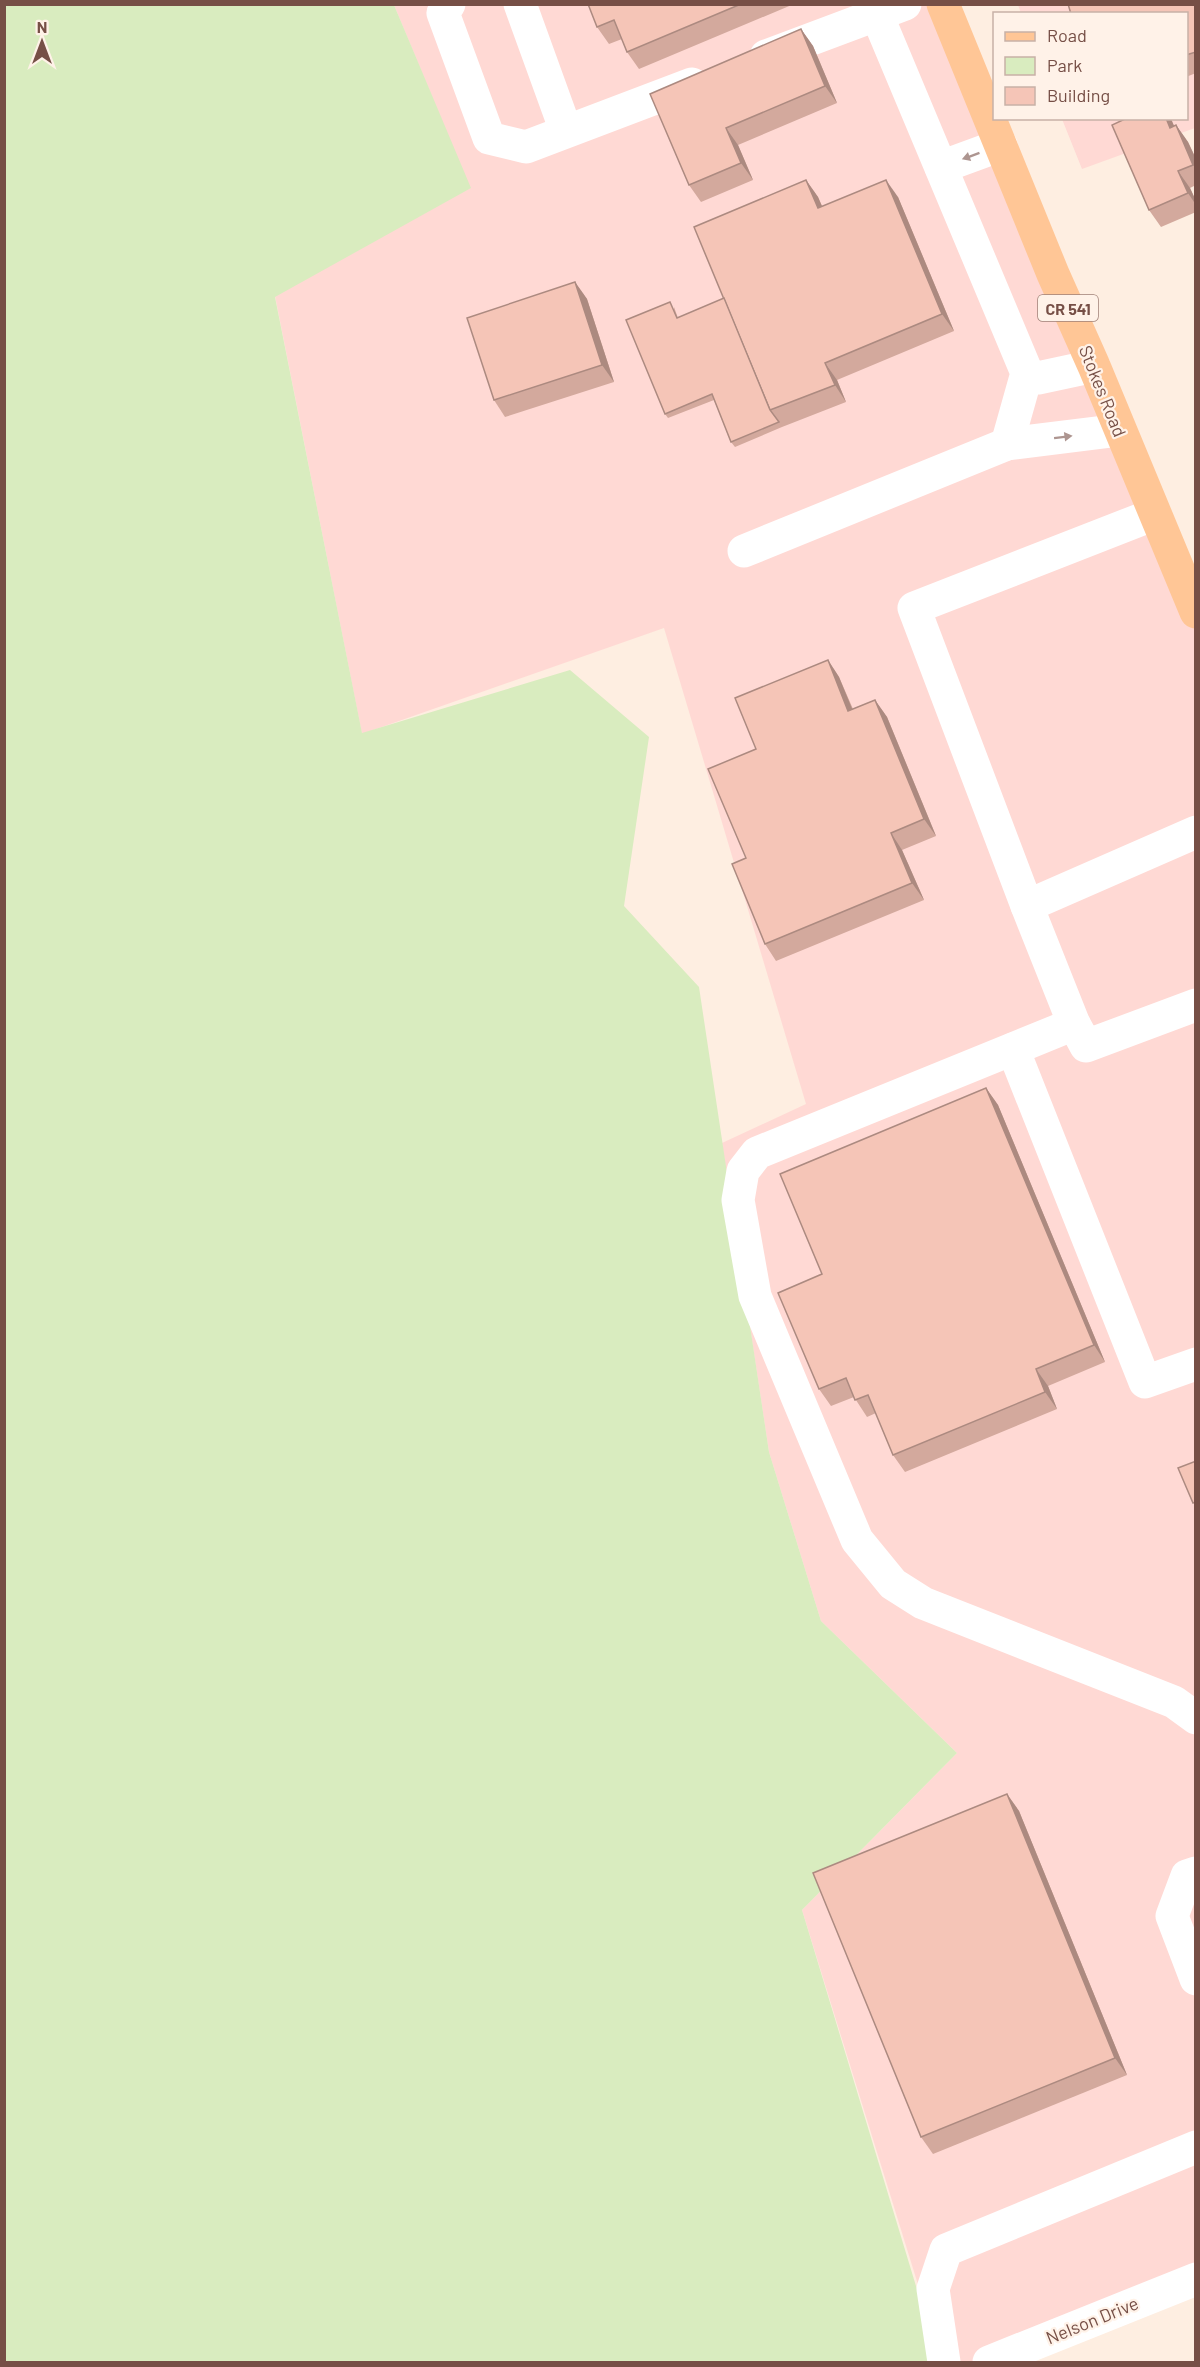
<svg xmlns="http://www.w3.org/2000/svg" width="1200" height="2367" font-family="Barlow,sans-serif">
  <style>
    .commercial { fill: #ffd9d4 }
    .green { fill: #d9ecbf }
    .lines { fill: none; stroke-linecap: round; stroke-linejoin: round }
    .minor { stroke: #fff; stroke-width: 33 }
    .major { stroke: #ffc696; stroke-width: 33 }
    .wall { fill: #d3a99d }
    .shaded-wall { fill: #ac8a80 }
    .building { fill: #f5c5b7; stroke: #ac8a80; stroke-width: 1.5 }
    .oneway { fill: #ad9590 }
    .labels { text-anchor: middle; dominant-baseline: central; stroke-width: 4.5; stroke-linejoin: round; paint-order: stroke }
    .shield { fill: #fff2e8; stroke: #9f8077; stroke-width: 1.5 }
    .shield-label { font-size: 16px; font-weight: bold; fill: #764f46 }
    .street-label { font-size: 18px; fill: #764f46; stroke: #fff2e8 }
  </style>
  <rect width="100%" height="100%" fill="#feeee1"/>
  <g class="commercial">
    <polygon points="394,5 943,5 1195,612 1195,2279 985,2362 942,2362 802,1910 957,1753 821,1621 769,1452 722,1143 806,1104 664,628 362,734 275,296 470,188"/>
    <polygon points="1018,5 1195,5 1195,128 1082,169 1062,119 1186,118 1186,14 1021,13"/>
  </g>
  <polygon class="green" points="5,5 394,5 471,188 275,297 362,733 570,670 649,737 624,906 699,987 769,1452 821,1621 957,1753 802,1910 939,2362 5,2362"/>
  <g class="lines">
    <g class="minor">
      <polyline points="449,4 443,13 489,138 526,147 692,84"/>
      <polyline points="520,4 566,131"/>
      <polyline points="877,15 1027,373 1007,444"/>
      <polyline points="766,56 905,4"/>
      <polyline points="941,167 1001,145"/>
      <polyline points="1027,373 1038,378 1094,366"/>
      <polyline points="1155,514 914,608 1027,906 1074,1024 1086,1046 1196,1005"/>
      <polyline points="744,551 1007,444 1120,430"/>
      <polyline points="1027,906 1196,832"/>
      <polyline points="1074,1024 757,1153 743,1171 738,1200 755,1296 857,1540 893,1584 923,1603 1174,1702 1196,1718"/>
      <polyline points="1013,1049 1145,1382 1196,1364"/>
      <polyline points="1196,1873 1187,1876 1172,1916 1196,1979"/>
      <polyline points="944,2362 933,2289 946,2250 1196,2147"/>
      <polyline points="989,2362 1196,2279"/>
    </g>
    <polyline class="major" points="943,4 1053,274 1094,366 1196,612"/>
  </g>
  <g class="wall">
    <polygon points="588,4 794,4 639,69 627,52 622,39 609,44 597,27"/>
    <polygon points="1196,4 1196,73 1186,77 1186,14"/>
    <polygon points="801,29 813,46 837,103 738,145 753,180 701,202 689,185 650,94"/>
    <polygon points="1127,118 1170,118 1174,126 1176,125 1188,142 1196,159 1196,185 1190,188 1196,201 1196,212 1161,227 1149,210"/>
    <polygon points="806,180 818,197 822,206 898,197 954,331 837,380 846,402 782,427 735,447 731,442 714,400 668,418 665,414 674,307 678,318 724,298"/>
    <polygon points="575,282 587,299 614,382 505,417 494,400"/>
    <polygon points="828,660 839,677 853,709 875,700 887,717 936,836 902,850 924,900 776,961 765,944 746,858 756,749"/>
    <polygon points="986,1088 998,1105 1105,1362 1048,1386 1057,1409 905,1472 893,1455 876,1413 867,1417 854,1397 831,1406 819,1389"/>
    <polygon points="1007,1794 1019,1811 1127,2075 933,2154 921,2137"/>
  </g>
  <g class="shaded-wall">
    <polygon points="801,29 813,46 837,103 825,86"/>
    <polygon points="1166,118 1170,118 1172,121 1182,145 1170,128"/>
    <polygon points="1176,125 1188,142 1196,159 1196,168 1193,165"/>
    <polygon points="726,128 738,145 753,180 741,163"/>
    <polygon points="1178,171 1190,188 1196,201 1196,205 1188,193"/>
    <polygon points="806,180 818,197 830,225 818,208"/>
    <polygon points="886,180 898,197 954,331 942,314"/>
    <polygon points="575,282 587,299 614,382 602,365"/>
    <polygon points="825,363 837,380 846,402 835,385"/>
    <polygon points="828,660 839,677 860,728 848,711"/>
    <polygon points="875,700 887,717 936,836 924,819"/>
    <polygon points="891,833 902,850 924,900 912,883"/>
    <polygon points="986,1088 998,1105 1105,1362 1094,1345"/>
    <polygon points="1036,1369 1048,1386 1057,1409 1045,1392"/>
    <polygon points="1007,1794 1019,1811 1127,2075 1115,2058"/>
  </g>
  <g class="building">
    <polygon points="588,4 741,4 627,52 614,20 597,27"/>
    <polygon points="1068,4 1196,4 1196,52 1186,55 1186,14 1071,14"/>
    <polygon points="801,29 825,86 726,128 741,163 689,185 650,94"/>
    <polygon points="1127,118 1166,118 1170,128 1176,125 1193,165 1178,171 1188,193 1149,210 1112,125"/>
    <polygon points="806,180 818,208 886,180 942,314 825,363 835,385 770,410 694,227"/>
    <polygon points="575,282 602,365 494,400 467,318"/>
    <polygon points="724,298 770,410 779,422 731,442 712,394 665,414 626,320 670,302 677,318"/>
    <polygon points="828,660 848,711 875,700 924,819 891,833 912,883 765,944 732,864 746,858 708,769 756,749 735,698"/>
    <polygon points="986,1088 1094,1345 1036,1369 1045,1392 893,1455 868,1395 855,1400 846,1378 819,1389 778,1293 822,1274 780,1174"/>
    <polygon points="1196,1461 1196,1502 1193,1503 1178,1468"/>
    <polygon points="1007,1794 1115,2058 921,2137 813,1873"/>
  </g>
  <defs><path id="oneway-solid" d="M-6-.8H1V-3.2L6.5 0L1 3.2V.8H-6Z" transform="scale(1.5)"/></defs>
  <g class="oneway">
    <use href="#oneway-solid" transform="translate(971 156) rotate(160)"/>
    <use href="#oneway-solid" transform="translate(1063 437) rotate(-7)"/>
  </g>
  <g class="labels">
    <rect class="shield" x="1038" y="295" width="60" height="26" rx="4.5"/>
    <g class="shield-label">
      <text x="1068" y="308">CR 541</text>
    </g>
    <g class="street-label">
      <text transform="translate(1103 391) rotate(68)">Stokes Road</text>
      <text transform="translate(1092 2320) rotate(-22)">Nelson Drive</text>
    </g>
  </g>
  <rect width="1200" height="2367" fill="none" stroke="#764f46" stroke-width="12"/>
  <rect x="993" y="12" width="195" height="108" fill="#fff2e8" stroke="#c8b1a7" stroke-width="1.5"/>
  <rect x="1005" y="32" width="30" height="9" fill="#ffc696" stroke="#c8b1a7" stroke-width="1.5"/>
  <text x="1047" y="42" font-size="18" fill="#764f46">Road</text>
  <rect x="1005" y="57" width="30" height="18" fill="#d9ecbf" stroke="#c8b1a7" stroke-width="1.5"/>
  <text x="1047" y="72" font-size="18" fill="#764f46">Park</text>
  <rect x="1005" y="87" width="30" height="18" fill="#f5c5b7" stroke="#c8b1a7" stroke-width="1.5"/>
  <text x="1047" y="102" font-size="18" fill="#764f46">Building</text>
  <g transform="translate(42 42)" stroke="#fff2e8" stroke-width="4.5" paint-order="stroke">
  <path d="M0-4.5L10 22L0 15L-10 22Z" fill="#764f46"/>
  <text y="-9" font-size="16" font-weight="bold" text-anchor="middle" fill="#764f46">N</text>
  </g>
</svg>
